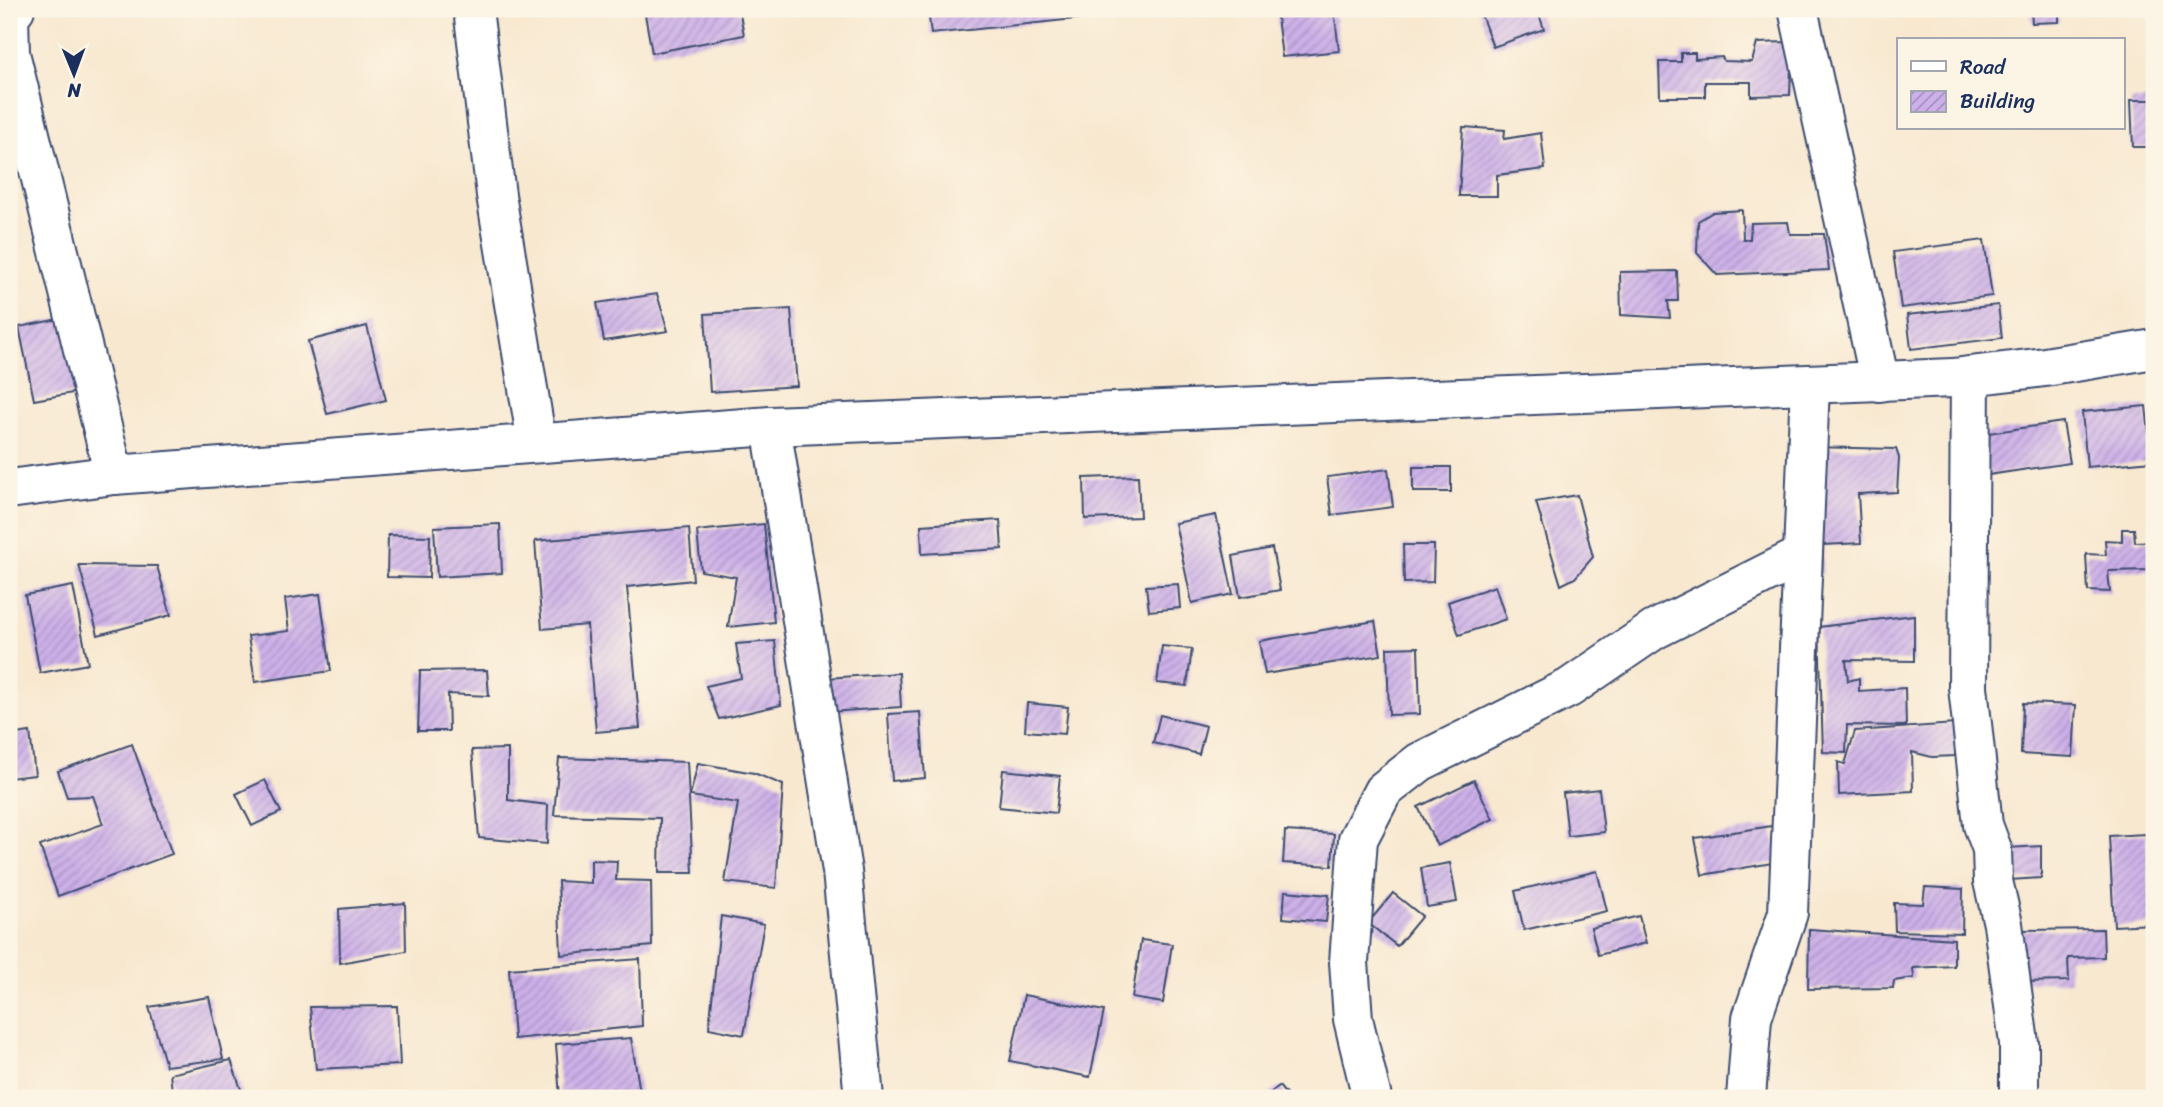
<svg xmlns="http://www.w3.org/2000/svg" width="2163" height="1107" font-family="Sriracha,sans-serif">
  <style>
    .building { fill: url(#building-hatch) }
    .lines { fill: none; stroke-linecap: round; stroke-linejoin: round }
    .minor-casing { stroke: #3c4b6f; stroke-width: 42 }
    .tertiary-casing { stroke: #3c4b6f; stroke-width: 42 }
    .minor { stroke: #fff; stroke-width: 38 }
    .tertiary { stroke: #fff; stroke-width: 38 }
  </style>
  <defs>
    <pattern id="building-hatch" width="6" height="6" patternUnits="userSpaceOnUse" patternTransform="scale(1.75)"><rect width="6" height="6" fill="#cdb0e9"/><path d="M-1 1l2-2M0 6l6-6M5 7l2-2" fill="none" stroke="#a690c0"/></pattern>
  </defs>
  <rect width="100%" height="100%" fill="#fcf5e5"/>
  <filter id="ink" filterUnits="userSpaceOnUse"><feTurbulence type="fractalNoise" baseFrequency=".0143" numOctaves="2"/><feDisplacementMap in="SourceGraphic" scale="14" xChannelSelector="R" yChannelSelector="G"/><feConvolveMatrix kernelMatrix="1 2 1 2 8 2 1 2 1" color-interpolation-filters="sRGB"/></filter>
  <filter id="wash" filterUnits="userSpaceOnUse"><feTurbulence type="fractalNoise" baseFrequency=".00686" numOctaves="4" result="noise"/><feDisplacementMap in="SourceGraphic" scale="28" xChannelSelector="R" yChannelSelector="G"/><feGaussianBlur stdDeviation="1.57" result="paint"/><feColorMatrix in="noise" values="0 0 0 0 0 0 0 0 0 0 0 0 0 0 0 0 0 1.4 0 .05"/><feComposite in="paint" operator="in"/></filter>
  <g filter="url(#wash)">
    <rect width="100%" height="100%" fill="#f8e8d0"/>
    <g id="blocks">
      <g class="building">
        <polygon points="644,9 739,9 744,35 652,53"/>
        <polygon points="928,9 1151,9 1151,11 931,34"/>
        <polygon points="1276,9 1334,9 1339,51 1282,57"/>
        <polygon points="1479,9 1537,9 1544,29 1493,47"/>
        <polygon points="2031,9 2059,9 2059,22 2032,23"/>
        <polygon points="1792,42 1790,95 1751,96 1751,82 1705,82 1705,97 1660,97 1659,62 1681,62 1681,53 1695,53 1695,59 1722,57 1724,61 1752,62 1757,43"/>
        <polygon points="2131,100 2154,100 2154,147 2133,147"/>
        <polygon points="1463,127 1505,130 1504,139 1541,133 1545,169 1497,175 1497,196 1459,196"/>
        <polygon points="1742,210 1743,239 1750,239 1751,223 1788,222 1790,234 1824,234 1829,270 1717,275 1697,253 1698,221 1713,212"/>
        <polygon points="1984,240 1992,296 1901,308 1893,252"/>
        <polygon points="1677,271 1678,301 1668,301 1670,318 1621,315 1620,272"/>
        <polygon points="657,294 668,331 604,341 597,303"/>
        <polygon points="1998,305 2002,338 1911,349 1907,315"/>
        <polygon points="791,309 797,386 710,392 705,314"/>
        <polygon points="64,318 78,392 34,400 19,327"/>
        <polygon points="367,326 386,400 327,414 308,341"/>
        <polygon points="2146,406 2152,461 2087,467 2082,412"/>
        <polygon points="2063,422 2070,463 1988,475 1982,434"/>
        <polygon points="1811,447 1896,449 1899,458 1897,492 1858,494 1861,543 1823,545 1822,574 1809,575"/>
        <rect x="1413" y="467" width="38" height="25"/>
        <polygon points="1388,469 1393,507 1332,515 1327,477"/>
        <polygon points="1138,476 1140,517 1085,519 1084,478"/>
        <polygon points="1577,495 1593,557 1575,578 1561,585 1536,502"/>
        <polygon points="1216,515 1233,594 1192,603 1175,523"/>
        <polygon points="1000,520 1002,549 922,554 921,525"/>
        <polygon points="500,524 502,573 437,577 434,527"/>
        <polygon points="764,524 774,622 728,627 736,577 701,571 697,531"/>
        <polygon points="689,528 693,580 627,587 640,728 596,732 587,625 542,629 535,541"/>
        <polygon points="2122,529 2134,529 2135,542 2154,541 2152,570 2108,571 2110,592 2088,591 2086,554 2106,555 2105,540 2122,541"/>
        <polygon points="388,535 430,536 429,578 387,577"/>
        <polygon points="1403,545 1434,545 1433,582 1404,583"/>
        <polygon points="1272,548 1280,590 1240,597 1233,556"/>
        <polygon points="79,565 157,566 171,615 98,635"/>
        <polygon points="1178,584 1180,608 1149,611 1146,586"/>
        <polygon points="73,586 88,664 40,673 25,595"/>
        <polygon points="1495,586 1506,619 1459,635 1448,602"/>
        <polygon points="320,594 331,671 255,682 248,636 289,631 285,599"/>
        <polygon points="1914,615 1914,661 1846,660 1848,681 1859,678 1859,691 1905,688 1906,726 1847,725 1846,753 1823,752 1819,627"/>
        <polygon points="1375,621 1381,655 1265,674 1259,641"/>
        <polygon points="775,641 781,705 719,719 706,686 741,678 736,644"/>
        <polygon points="1162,646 1192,649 1187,686 1157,683"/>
        <polygon points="1418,647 1420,714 1389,715 1387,648"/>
        <polygon points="487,670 489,696 448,694 449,731 418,731 420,671"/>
        <polygon points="899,673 901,707 829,712 827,678"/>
        <polygon points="1027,703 1068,707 1065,734 1025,731"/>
        <polygon points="2023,703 2076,705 2073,757 2021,754"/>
        <polygon points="920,712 925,778 892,781 888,714"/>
        <polygon points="1160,715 1206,726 1199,754 1153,743"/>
        <polygon points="1955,724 1955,756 1932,757 1912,752 1913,791 1839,795 1838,762 1845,764 1855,731"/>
        <polygon points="30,732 35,775 9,778 9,735"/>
        <polygon points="132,744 172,854 58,896 40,846 103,824 93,796 67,797 58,771"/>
        <polygon points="508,749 508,800 548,805 547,844 479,838 472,750"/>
        <polygon points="559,758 687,762 693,873 659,873 660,818 554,815"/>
        <polygon points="698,763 754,773 783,785 776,888 725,882 738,803 690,796"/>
        <polygon points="1003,770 1060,776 1056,813 999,807"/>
        <polygon points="265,780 281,812 252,826 236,794"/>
        <polygon points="1474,780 1493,819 1437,846 1418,807"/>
        <polygon points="1599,789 1604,832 1568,836 1563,793"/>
        <polygon points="1772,826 1778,862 1702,875 1695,838"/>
        <polygon points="1285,831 1334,834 1332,866 1283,863"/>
        <polygon points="2146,834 2152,924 2114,926 2109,836"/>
        <polygon points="2041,846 2041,878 1993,881 1992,849"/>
        <polygon points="591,860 617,861 616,880 651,881 652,946 561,955 558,881 591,883"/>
        <polygon points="1450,863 1457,902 1427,907 1421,868"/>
        <polygon points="1597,871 1607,911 1524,930 1515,891"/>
        <polygon points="1925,887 1963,889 1962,933 1895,931 1894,903 1923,904"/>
        <polygon points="1285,891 1329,895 1326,922 1283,918"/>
        <polygon points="1393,893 1422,916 1397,946 1368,923"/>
        <polygon points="405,903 406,951 340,963 339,909"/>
        <polygon points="721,916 764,924 744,1035 709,1028"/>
        <polygon points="1639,916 1646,943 1598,955 1591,928"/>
        <polygon points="1809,929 1954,939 1954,966 1913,968 1914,978 1894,981 1893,988 1808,989"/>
        <polygon points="2103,929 2104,957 2068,958 2069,981 2019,982 2018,930"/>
        <polygon points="1141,940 1172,944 1163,1003 1132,998"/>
        <polygon points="640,959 642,1026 514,1039 509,969"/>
        <polygon points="1024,995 1104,1011 1090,1077 1010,1061"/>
        <polygon points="209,997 223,1059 166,1066 149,1007"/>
        <polygon points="397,1006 400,1065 316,1069 310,1007"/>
        <polygon points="631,1038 641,1098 560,1098 556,1044"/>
        <polygon points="231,1060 244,1098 173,1098 170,1074"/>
        <polygon points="1279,1086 1289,1098 1264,1098"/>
      </g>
    </g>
  </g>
  <g filter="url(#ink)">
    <use href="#blocks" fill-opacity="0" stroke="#3c4b6f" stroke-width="2"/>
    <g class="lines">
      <defs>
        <g id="minor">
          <polyline points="15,9 9,16 10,53 114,475"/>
          <polyline points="473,9 496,195 537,443"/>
          <polyline points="1798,9 1880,382"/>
          <polyline points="1970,376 1968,687 1983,825 1992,849 1993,881 2003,924 2019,1043 2019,1098"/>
          <polyline points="771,426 842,871 864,1098"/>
          <polyline points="1372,1098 1353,1019 1349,962 1358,839 1383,791 1420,762 1569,688 1654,630 1801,556"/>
          <polyline points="1746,1098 1752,1018 1788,913 1810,385"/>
        </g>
        <polyline id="tertiary" points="9,489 114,475 771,426 1953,378 2045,367 2154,349"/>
      </defs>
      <use href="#minor" class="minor-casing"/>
      <use href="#tertiary" class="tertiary-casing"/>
      <use href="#minor" class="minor"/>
      <use href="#tertiary" class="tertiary"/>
    </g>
  </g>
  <rect width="2163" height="1107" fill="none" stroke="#fcf5e5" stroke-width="35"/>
  <rect x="1897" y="38" width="228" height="91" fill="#fcf5e5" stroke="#a2a6af" stroke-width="2"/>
  <rect x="1911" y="61" width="35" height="10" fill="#ffffff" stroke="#a2a6af" stroke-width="2"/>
  <text x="1960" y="74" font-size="21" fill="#1b2f5e">Road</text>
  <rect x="1911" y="91" width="35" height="21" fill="url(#building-hatch)" stroke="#a2a6af" stroke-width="2"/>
  <text x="1960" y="108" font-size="21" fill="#1b2f5e">Building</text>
  <g transform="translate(74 74) rotate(179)" stroke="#fcf5e5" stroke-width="5" paint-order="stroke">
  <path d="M0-5L12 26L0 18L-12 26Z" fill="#1b2f5e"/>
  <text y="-10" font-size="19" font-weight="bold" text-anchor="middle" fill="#1b2f5e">N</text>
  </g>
</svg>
